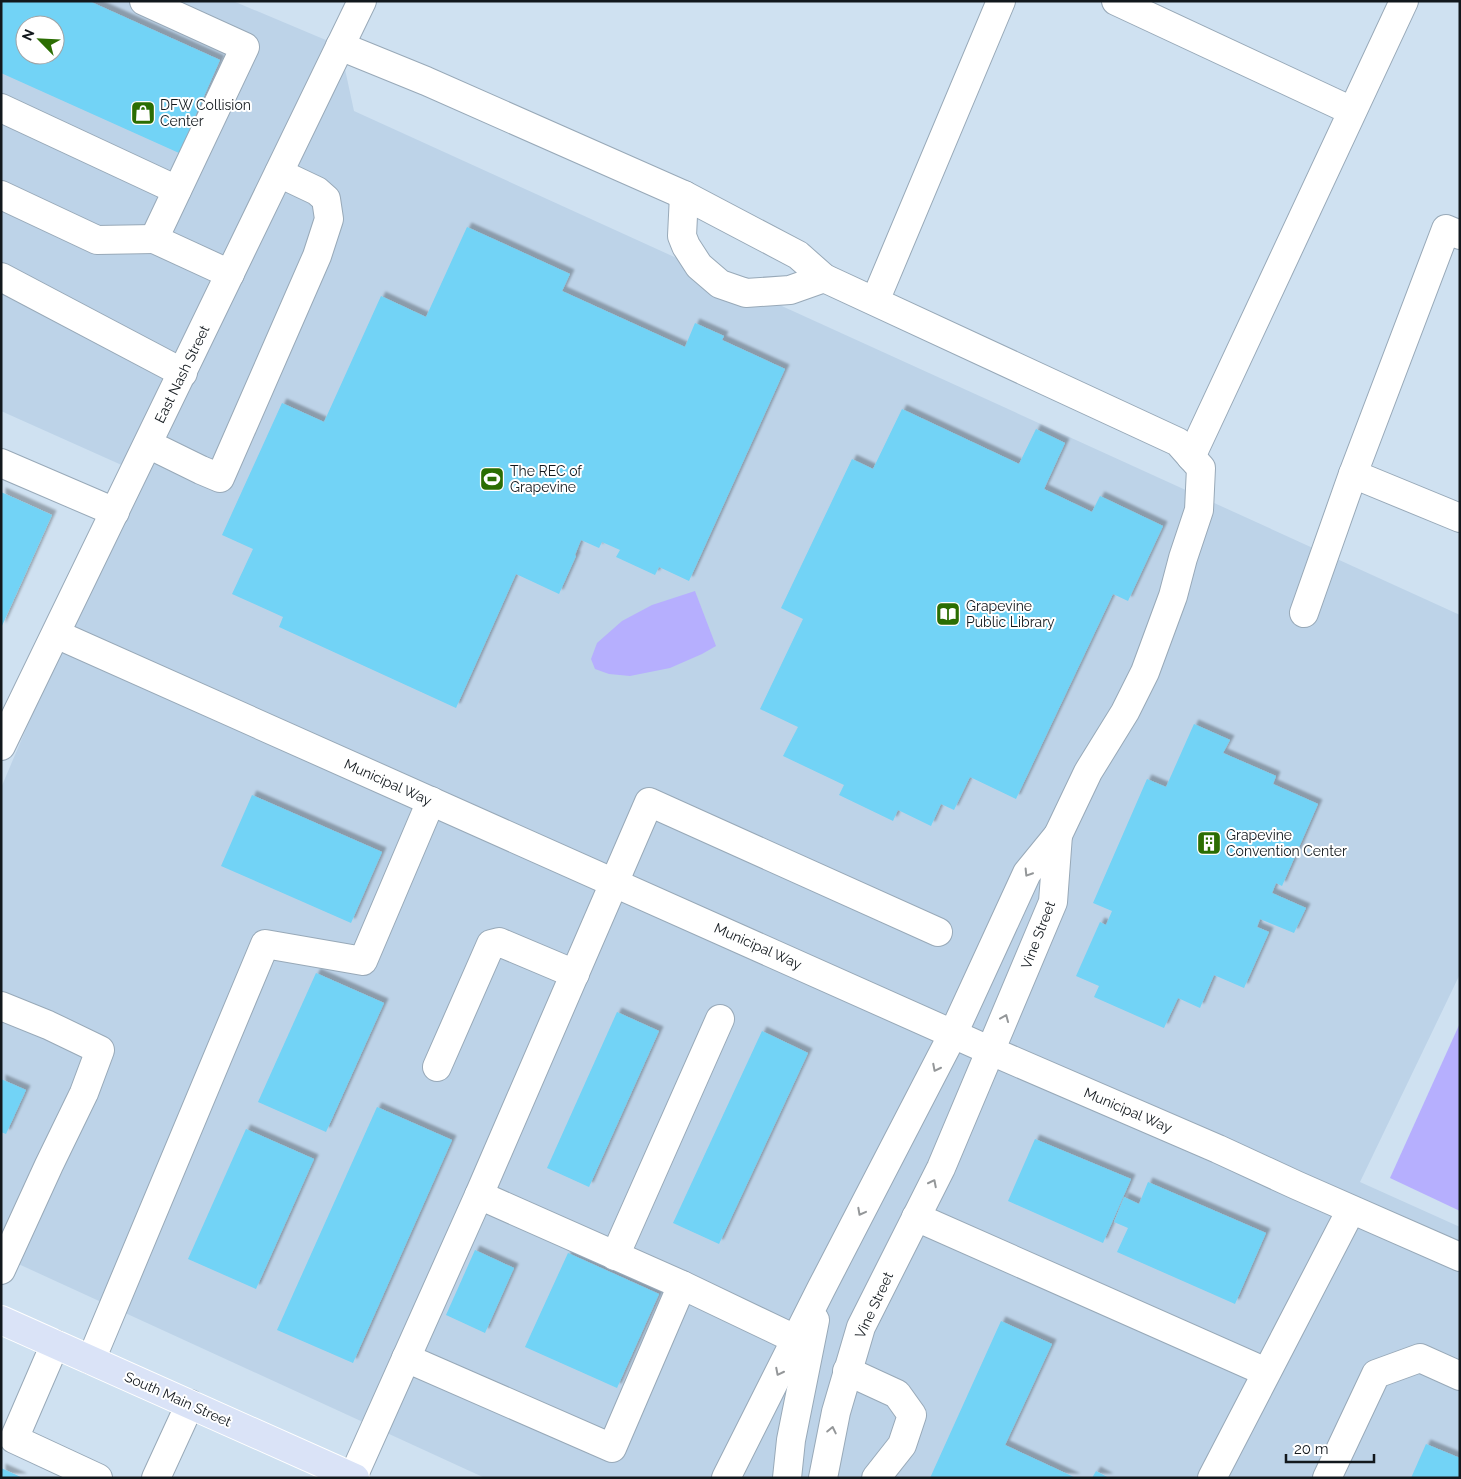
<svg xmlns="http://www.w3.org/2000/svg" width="1461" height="1479" font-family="Raleway,sans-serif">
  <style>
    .built { fill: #bdd3e8; fill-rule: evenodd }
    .green { fill: #b6affe }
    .building { fill: #72d3f6; fill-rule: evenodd; filter: url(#shadow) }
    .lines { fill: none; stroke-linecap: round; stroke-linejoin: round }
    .minor-casing { stroke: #98a9b8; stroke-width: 30 }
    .major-casing { stroke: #fff; stroke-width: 30 }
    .minor { stroke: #fff; stroke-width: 28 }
    .major { stroke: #dae3f7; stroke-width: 28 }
    .oneway { stroke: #949799 }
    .labels { text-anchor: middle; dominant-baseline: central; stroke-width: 4; stroke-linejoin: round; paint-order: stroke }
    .poi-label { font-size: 14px; fill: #12181d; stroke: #fff; text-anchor: start }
    .street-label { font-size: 14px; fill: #12181d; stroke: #fff }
  </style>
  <defs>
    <filter id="shadow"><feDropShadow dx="4.5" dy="-4.5" stdDeviation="1" flood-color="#0004"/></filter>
  </defs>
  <rect width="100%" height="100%" fill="#cfe1f1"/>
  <path class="built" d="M1,1H233L340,46L354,111L1460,615V974L1360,1182L1460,1227V1478H485L1,1256V788L135,471L1,411ZM25,25H55V55H25Z"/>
  <g class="green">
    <polygon points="695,591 716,646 702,654 670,668 630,676 609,674 595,669 591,659 597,643 622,621 652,605"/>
    <polygon points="1460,1023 1460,1211 1390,1178"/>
  </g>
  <g class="building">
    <path d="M1,1H89L220,60L179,153L1,73ZM25,25H55V55H25Z"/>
    <polygon points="467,227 570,274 562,291 685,347 695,323 724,336 722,340 785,369 689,581 659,567 655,575 616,557 620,550 602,542 599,548 581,540 575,555 576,556 559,594 516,574 456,708 279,627 283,617 232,594 253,549 222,535 282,403 324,422 381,296 426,317"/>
    <polygon points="902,409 1019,464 1036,429 1065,443 1044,489 1092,512 1100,496 1163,526 1128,601 1113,594 1016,799 970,777 954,810 941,804 931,826 898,810 893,821 839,795 844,785 783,756 798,727 760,709 803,619 781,608 852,459 873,469"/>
    <polygon points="1,492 52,515 1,628"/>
    <polygon points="1194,724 1230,740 1223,753 1276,776 1273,784 1318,804 1282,886 1276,883 1272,893 1306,908 1294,933 1260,919 1257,927 1269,932 1244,988 1214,975 1200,1008 1178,998 1164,1028 1094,997 1099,986 1076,976 1100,922 1106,925 1112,911 1093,903 1147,779 1166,787"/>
    <polygon points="252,795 382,852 351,923 221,866"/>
    <polygon points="316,973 384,1003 326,1132 258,1102"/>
    <polygon points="617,1012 659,1031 589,1187 547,1168"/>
    <polygon points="762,1031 808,1053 719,1244 673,1223"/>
    <polygon points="1,1079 26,1090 6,1134 1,1132"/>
    <polygon points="377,1107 452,1140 353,1363 277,1330"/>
    <polygon points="246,1129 314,1159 256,1289 188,1259"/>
    <polygon points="1035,1139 1131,1179 1103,1243 1008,1201"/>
    <polygon points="1148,1182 1266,1233 1235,1304 1117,1252 1128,1228 1114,1222 1124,1197 1139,1204"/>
    <polygon points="475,1250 514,1268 485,1333 446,1315"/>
    <polygon points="568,1253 659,1294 617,1388 525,1347"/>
    <polygon points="1001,1321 1052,1344 1005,1445 1076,1478 930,1478"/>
    <polygon points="1426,1444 1460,1458 1460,1478 1411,1478"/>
    <polygon points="1,1468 23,1478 1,1478"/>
    <polygon points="1096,1471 1109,1478 1092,1478"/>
  </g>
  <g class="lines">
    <defs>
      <g id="minor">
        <polyline points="144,1 245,47 154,239 230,274"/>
        <polyline points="1116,1 1352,111"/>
        <polyline points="340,46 426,81 684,195 798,255 824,278 1178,442 1201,468 1199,510 1183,558 1173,596 1145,672 1125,712 1088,772 1058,835 1027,873 953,1034 821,1289 726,1478"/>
        <polyline points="1,108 177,190"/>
        <polyline points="1,195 97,240 154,239"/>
        <polyline points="684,195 682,236 686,246 699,266 720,284 746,293 790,290 824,278"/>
        <polyline points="1460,235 1446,229 1353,474 1460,518"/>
        <polyline points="1,277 183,373"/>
        <polyline points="875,301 1001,1"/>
        <polyline points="148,444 201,470 220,478 317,256 329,219 326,199 317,191 279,173"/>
        <polyline points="1191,457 1404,1"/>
        <polyline points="1,463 115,512"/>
        <polyline points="1304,613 1353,474"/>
        <polyline points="56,634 991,1051 1218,1149 1296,1185 1460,1257"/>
        <polyline points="1,746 362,1"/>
        <polyline points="1,1006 48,1025 100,1050 84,1093 49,1165 1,1270"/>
        <polyline points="437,1067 491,944 499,942 575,974"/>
        <polyline points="479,1195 649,802 938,932"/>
        <polyline points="916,1217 1266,1372"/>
        <polyline points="615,1256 720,1019"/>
        <polyline points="55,1344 14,1439 98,1478"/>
        <polyline points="406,1358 612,1448 682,1285"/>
        <polyline points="91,1360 265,944 363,961 431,801"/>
        <polyline points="847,1371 897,1394 912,1415 902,1445 876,1478"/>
        <polyline points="353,1477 479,1195 682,1285 795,1339"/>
        <polyline points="156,1478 190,1404"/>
        <polyline points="787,1478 791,1440 815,1320"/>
        <polyline points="823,1478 836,1412 861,1327 941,1168 1053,902 1058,835"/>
        <polyline points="1212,1478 1351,1210"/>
        <polyline points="1327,1478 1376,1374 1420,1358 1460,1376"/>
      </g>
      <polyline id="major" points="1,1320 355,1478"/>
    </defs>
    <use href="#minor" class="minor-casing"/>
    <use href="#major" class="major-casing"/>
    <use href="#minor" class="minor"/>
    <use href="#major" class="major"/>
  </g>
  <defs><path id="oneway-chevron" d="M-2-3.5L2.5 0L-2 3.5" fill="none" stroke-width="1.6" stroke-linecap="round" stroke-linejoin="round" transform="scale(1.25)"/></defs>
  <g class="oneway">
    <use href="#oneway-chevron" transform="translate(1028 873) rotate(122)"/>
    <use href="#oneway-chevron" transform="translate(1005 1018) rotate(-67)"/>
    <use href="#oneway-chevron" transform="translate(936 1068) rotate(117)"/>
    <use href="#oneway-chevron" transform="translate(933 1183) rotate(-63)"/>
    <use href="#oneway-chevron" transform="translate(861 1212) rotate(118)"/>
    <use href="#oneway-chevron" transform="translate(779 1372) rotate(117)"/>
    <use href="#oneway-chevron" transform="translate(832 1430) rotate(-78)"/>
  </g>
  <defs>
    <symbol id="shop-square" viewBox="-11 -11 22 22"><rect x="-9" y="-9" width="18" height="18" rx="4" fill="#2b6d02" stroke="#fff"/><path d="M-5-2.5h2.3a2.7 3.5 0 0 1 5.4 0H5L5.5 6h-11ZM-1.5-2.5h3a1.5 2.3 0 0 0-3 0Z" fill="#fff"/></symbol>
    <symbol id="stadium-square" viewBox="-11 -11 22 22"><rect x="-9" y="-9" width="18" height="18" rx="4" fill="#2b6d02" stroke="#fff"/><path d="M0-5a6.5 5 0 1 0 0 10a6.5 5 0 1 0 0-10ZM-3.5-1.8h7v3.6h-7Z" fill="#fff"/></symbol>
    <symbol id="library-square" viewBox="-11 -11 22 22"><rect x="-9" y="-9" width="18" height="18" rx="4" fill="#2b6d02" stroke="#fff"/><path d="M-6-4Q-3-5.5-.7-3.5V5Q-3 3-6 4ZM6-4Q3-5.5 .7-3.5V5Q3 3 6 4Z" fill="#fff"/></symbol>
    <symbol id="building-square" viewBox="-11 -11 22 22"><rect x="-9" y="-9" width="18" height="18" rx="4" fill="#2b6d02" stroke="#fff"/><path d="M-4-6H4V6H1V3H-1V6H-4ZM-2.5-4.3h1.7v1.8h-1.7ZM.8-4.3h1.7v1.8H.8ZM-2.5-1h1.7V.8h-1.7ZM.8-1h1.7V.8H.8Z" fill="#fff"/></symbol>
  </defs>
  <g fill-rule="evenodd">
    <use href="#shop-square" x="129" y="99" width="28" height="28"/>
    <use href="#stadium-square" x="478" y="465" width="28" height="28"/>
    <use href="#library-square" x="934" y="600" width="28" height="28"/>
    <use href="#building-square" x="1195" y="829" width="28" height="28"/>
  </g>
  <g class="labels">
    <g class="poi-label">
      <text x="160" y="105">DFW Collision<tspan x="160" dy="16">Center</tspan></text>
      <text x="510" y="471">The REC of<tspan x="510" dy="16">Grapevine</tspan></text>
      <text x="966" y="606">Grapevine<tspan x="966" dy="16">Public Library</tspan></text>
      <text x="1226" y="835">Grapevine<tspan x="1226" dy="16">Convention Center</tspan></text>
    </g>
    <g class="street-label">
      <text transform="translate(182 374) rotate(-64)">East Nash Street</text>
      <text transform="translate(388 782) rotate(24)">Municipal Way</text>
      <text transform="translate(1038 935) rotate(-69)">Vine Street</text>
      <text transform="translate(758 946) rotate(24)">Municipal Way</text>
      <text transform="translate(1128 1110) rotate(23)">Municipal Way</text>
      <text transform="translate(874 1305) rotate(-65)">Vine Street</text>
      <text transform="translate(178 1399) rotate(24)">South Main Street</text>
    </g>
  </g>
  <rect width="1461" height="1479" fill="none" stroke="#12181d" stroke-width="5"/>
  <g transform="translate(40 40) rotate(294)"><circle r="24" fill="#ffffff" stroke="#a0a3a5"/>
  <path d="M0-4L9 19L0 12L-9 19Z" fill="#2b6d02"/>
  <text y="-8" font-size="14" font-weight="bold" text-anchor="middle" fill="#12181d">N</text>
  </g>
  <path d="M1286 1454v8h88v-8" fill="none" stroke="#12181d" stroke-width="2.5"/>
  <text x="1294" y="1454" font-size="15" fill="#12181d" stroke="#ffffff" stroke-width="4" paint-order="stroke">20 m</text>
</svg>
